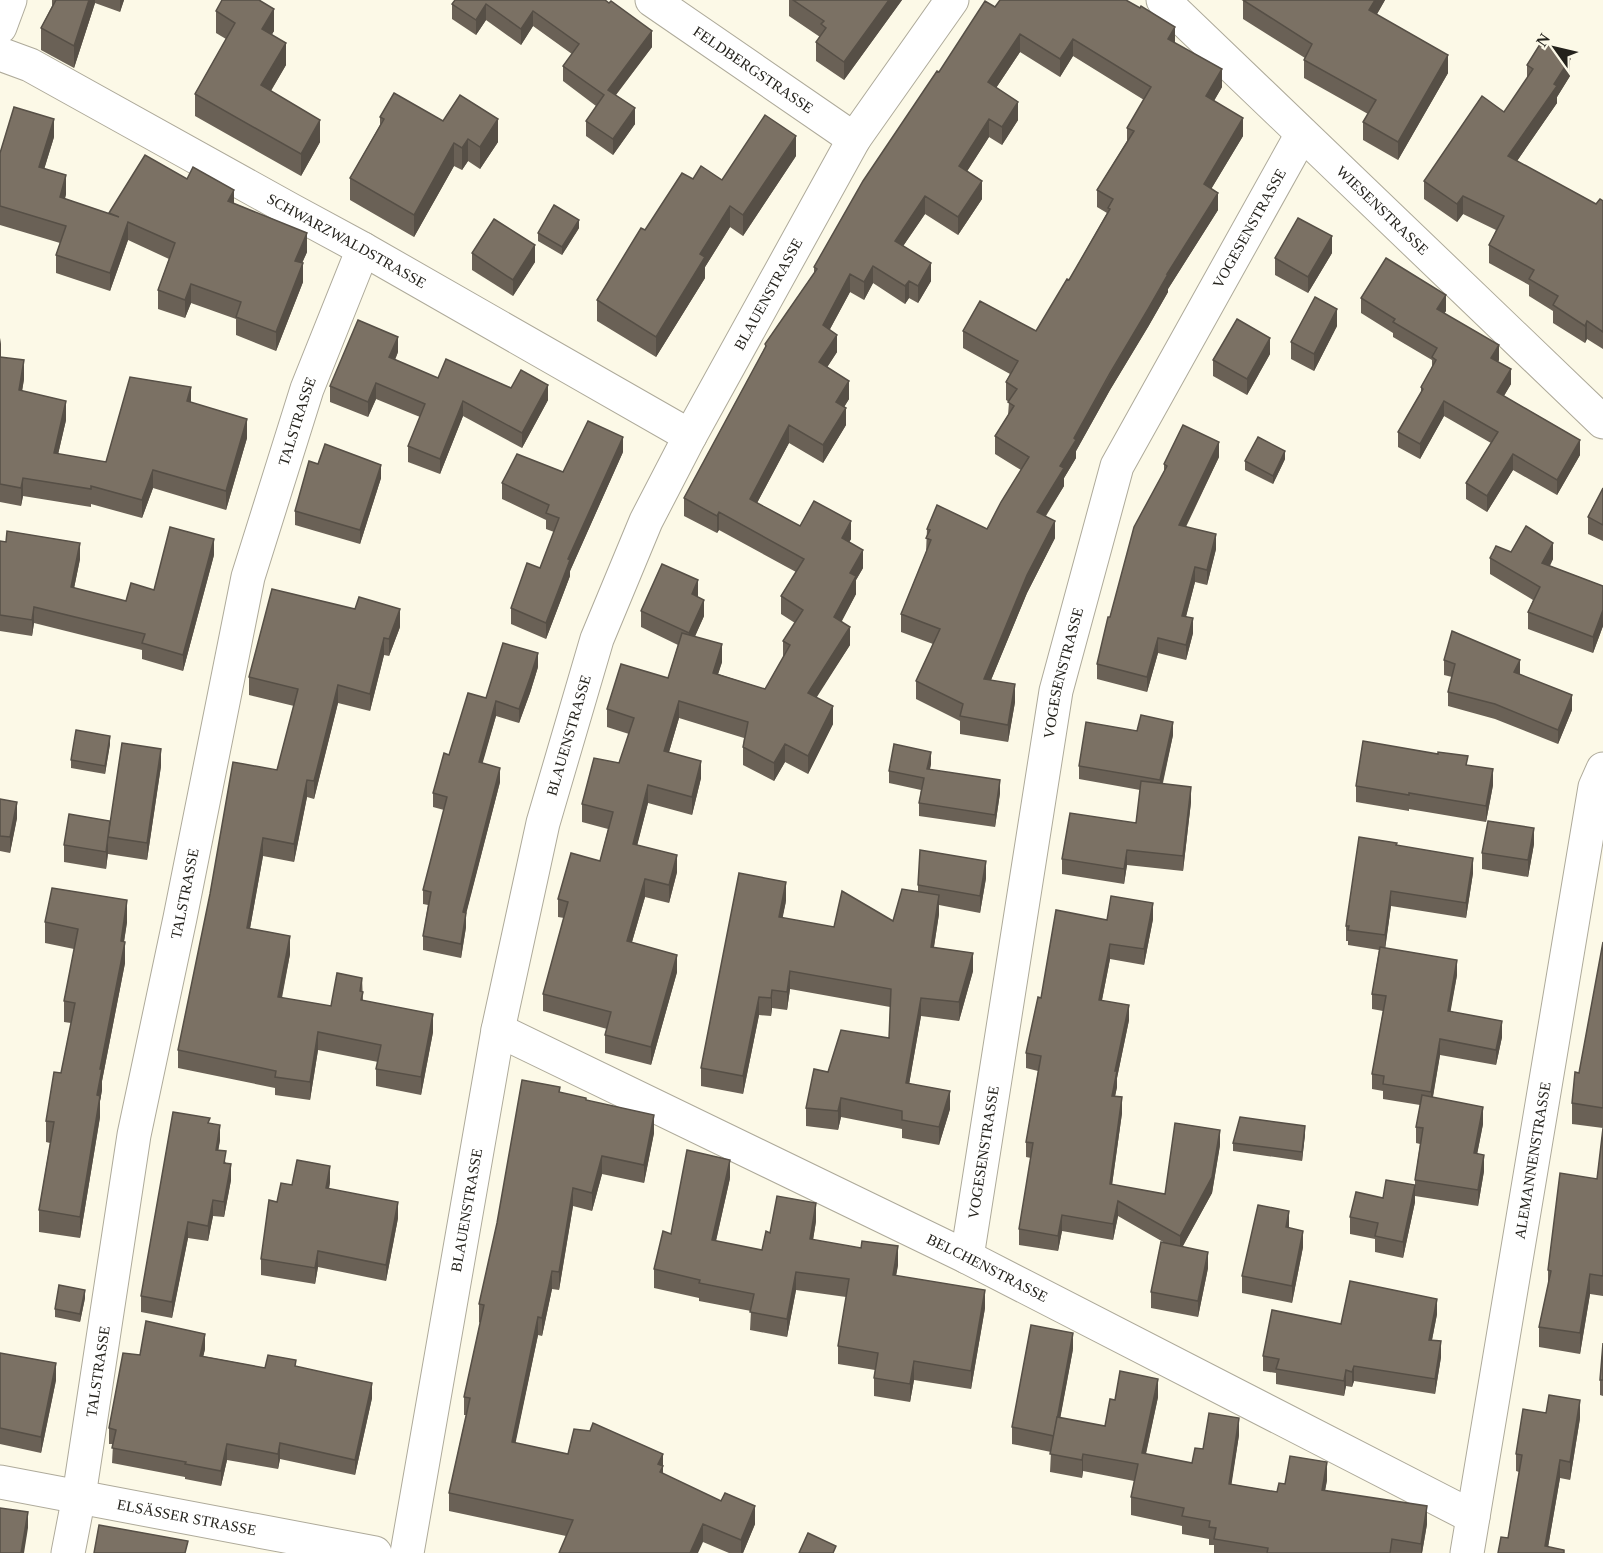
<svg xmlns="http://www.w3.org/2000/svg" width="1603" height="1553" font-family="'Times New Roman',serif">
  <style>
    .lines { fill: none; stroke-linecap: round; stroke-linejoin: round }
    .minor-casing { stroke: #aeaa9a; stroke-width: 35 }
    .minor { stroke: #fff; stroke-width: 33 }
    .wall { fill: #6a6156 }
    .shaded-wall { fill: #564f46 }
    .building { fill: #7b7164; stroke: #564f46; stroke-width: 1.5 }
    .labels { text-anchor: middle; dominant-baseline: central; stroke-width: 4.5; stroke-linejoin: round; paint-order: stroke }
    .street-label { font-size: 15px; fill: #24221c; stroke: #fcf9e7 }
  </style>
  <rect width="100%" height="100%" fill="#fcf9e7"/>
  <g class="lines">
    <defs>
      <g id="minor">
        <path id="s1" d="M652,0L854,139"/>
        <path id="s2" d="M1163,0L1603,422"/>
        <polyline points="0,27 10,0"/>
        <path id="s3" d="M0,54L30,65L291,210L363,249L690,436"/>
        <path id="s4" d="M498,1030L967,1257L1473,1517"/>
        <path id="s5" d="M967,1257L1056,691L1117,466L1302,134"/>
        <path id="s6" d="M0,1482L375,1553"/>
        <path id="s7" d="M68,1553L79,1496L134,1135L180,918L248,577L307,389L363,249"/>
        <path id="s8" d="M407,1553L498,1030L543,823L597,639L646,521L690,436L854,139L952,0"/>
        <path id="s9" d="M1467,1553L1595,787L1603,769"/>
      </g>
    </defs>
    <use href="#minor" class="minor-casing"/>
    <use href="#minor" class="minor"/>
  </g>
  <g class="wall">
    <polygon points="52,0 124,0 120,12 95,3 74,68 41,50 41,28 52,6"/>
    <polygon points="605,0 652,47 616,95 635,124 613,155 586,136 586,121 596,106 563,81 563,66 572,54 533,26 521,45 486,20 476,35 452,19 452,4"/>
    <polygon points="789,0 902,0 844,80 816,61 816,42 820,37 789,16"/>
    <polygon points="1243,0 1385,0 1377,14 1448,73 1398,160 1363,140 1363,122 1368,114 1304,78 1304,60 1305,58 1243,19"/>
    <polygon points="995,7 1175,43 1222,87 1214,101 1243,136 1211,189 1218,210 1168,289 1168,292 1148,327 1110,390 1076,451 1076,458 1064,478 1064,486 1046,516 1055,538 1027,593 991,680 1015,702 1008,742 960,734 960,721 916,699 916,681 933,644 901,632 901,614 926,552 927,529 987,529 1021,470 995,454 995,436 1008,415 1009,402 1006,400 1006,382 1010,374 963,348 963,331 1036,331 1069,280 1107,213 1097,207 1097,190 1127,141 1127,128 1144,100 1073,56 1060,77 1020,52 996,88 1018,120 1002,145 989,137 967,171 982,199 958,235 925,214 903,246 931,281 918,303 909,298 905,304 873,283 864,300 850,292 830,329 837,352 827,367 849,399 844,407 846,425 823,463 789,443 757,503 800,526 851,539 849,542 863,568 856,580 856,594 842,621 850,645 816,697 833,724 808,774 785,762 774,781 743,765 743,747 744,738 679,718 669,752 701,778 692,815 648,803 637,845 677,872 669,903 645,897 632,942 677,972 651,1065 605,1053 605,1035 607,1029 543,1011 543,994 564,918 558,917 558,899 600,861 608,829 582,822 582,804 619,763 629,734 607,727 607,709 668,678 678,645 641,627 641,611 698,597 704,616 695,636 722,662 718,674 765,689 783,658 783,641 795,623 781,614 781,596 796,572 719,530 717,533 684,516 684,498 765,348 765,344 814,273 814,267 939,72"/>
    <polygon points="216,11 274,31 272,34 286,65 271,91 320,142 301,176 195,116 195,94 226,39 216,33"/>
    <polygon points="1527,65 1570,76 1557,97 1557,103 1517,161 1596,204 1603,201 1603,349 1587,339 1585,343 1553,323 1553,311 1529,296 1529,285 1489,263 1489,245 1496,230 1463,214 1457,222 1424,199 1424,181 1504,112 1527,79"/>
    <polygon points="380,117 443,121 498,142 480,169 468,161 462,170 454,166 414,237 350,200 350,178 380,125"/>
    <polygon points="54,137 44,169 66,194 65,199 109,214 109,213 187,179 234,204 307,252 302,263 303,282 276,351 236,335 236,319 191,303 185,318 158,309 158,290 169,259 128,240 110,291 56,273 56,255 60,243 0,225 0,153"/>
    <polygon points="796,156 743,236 730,227 705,267 705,278 656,357 597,321 597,300 645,230 693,179 722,180"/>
    <polygon points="579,228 562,255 538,241 538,233"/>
    <polygon points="472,253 535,262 513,296 472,270"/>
    <polygon points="1332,253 1308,293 1275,275 1275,258"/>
    <polygon points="1361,298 1446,311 1444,313 1499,360 1498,362 1511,384 1504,396 1580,455 1557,495 1513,470 1487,512 1466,499 1466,483 1491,443 1444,416 1420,459 1398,447 1398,432 1421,392 1421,387 1432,368 1432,360 1393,337 1393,333 1361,313"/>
    <polygon points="1337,326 1314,371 1291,359 1291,342"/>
    <polygon points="0,338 1,357 24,379 22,391 66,420 58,454 106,462 191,403 247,438 226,510 153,488 142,518 91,504 91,507 23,496 21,506 0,502"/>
    <polygon points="398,352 395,360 438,378 511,388 548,400 522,448 463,416 440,474 408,462 408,446 420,417 376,399 368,417 330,402 330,386"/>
    <polygon points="1270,354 1247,395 1213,376 1213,360"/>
    <polygon points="623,452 570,571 570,576 546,639 511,624 511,608 540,568 554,532 546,529 546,520 502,499 502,483 563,472"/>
    <polygon points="1219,457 1186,527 1216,549 1207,585 1195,582 1186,617 1193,633 1186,660 1158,653 1147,692 1097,679 1097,664 1110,617 1164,472 1164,464"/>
    <polygon points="1285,459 1273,484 1245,470 1245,461"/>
    <polygon points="318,464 381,478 360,544 295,525 295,511"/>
    <polygon points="1603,488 1603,541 1588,534 1588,517"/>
    <polygon points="0,541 80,559 74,588 126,601 154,590 214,555 183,671 142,659 142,650 34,623 32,636 0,631"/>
    <polygon points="1511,552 1553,559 1550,566 1603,586 1603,626 1593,653 1528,629 1528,612 1533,600 1490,574 1490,558"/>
    <polygon points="400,627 389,656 384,655 370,711 338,703 314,799 307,797 294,862 263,856 250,928 290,954 282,998 331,1006 362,978 363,1000 433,1032 421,1095 376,1086 376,1069 378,1062 318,1050 310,1100 275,1095 275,1088 178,1068 178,1050 277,770 294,706 249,695 249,677"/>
    <polygon points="1444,660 1520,674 1572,710 1558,744 1495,719 1448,706 1448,692 1452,677 1444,675"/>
    <polygon points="538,667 530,693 519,723 496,716 482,763 500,782 466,913 466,927 461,958 423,950 423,936 428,905 423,904 423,890 444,810 433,807 433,793 449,755 486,698"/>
    <polygon points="1137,731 1173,735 1163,783 1191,802 1183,871 1127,865 1124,884 1062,874 1062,859 1136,823 1140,790 1079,779 1079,766"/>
    <polygon points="110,744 105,774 71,768 71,760"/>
    <polygon points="931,764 930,769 1000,793 995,827 919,816 919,803 921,790 889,783 889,771"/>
    <polygon points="1468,765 1493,785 1486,822 1409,809 1409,811 1356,802 1356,786"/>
    <polygon points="161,766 147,860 108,854 108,853 106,869 64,862 64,845 110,821"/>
    <polygon points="0,799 17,818 10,853 0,851"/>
    <polygon points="1534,844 1528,877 1482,869 1482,853"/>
    <polygon points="1397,845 1473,873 1466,918 1391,906 1385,948 1457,975 1450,1012 1502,1037 1496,1065 1440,1055 1433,1097 1483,1124 1477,1154 1484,1171 1478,1206 1415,1196 1415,1202 1403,1258 1375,1252 1375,1239 1350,1234 1350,1217 1383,1198 1415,1185 1415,1180 1420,1144 1416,1143 1416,1127 1420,1105 1383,1099 1383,1091 1372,1089 1372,1074 1383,1011 1372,1009 1372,994 1379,950 1348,945 1348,941 1346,941 1346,926"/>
    <polygon points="986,878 980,913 939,905 939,914 934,947 973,971 959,1021 921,1016 909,1084 950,1109 939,1145 902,1138 902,1129 841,1117 838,1130 806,1126 806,1108 828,1072 889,1038 890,1007 790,989 787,1010 772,1008 771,1016 759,1015 743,1094 701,1086 701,1068 786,901 782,918 834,927 893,921 918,892 918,885"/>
    <polygon points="1153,919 1144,965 1110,959 1102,1000 1129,1020 1117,1078 1117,1087 1115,1096 1122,1113 1112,1185 1165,1194 1220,1145 1212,1193 1183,1246 1208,1268 1198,1317 1151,1308 1151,1292 1165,1243 1118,1216 1113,1240 1062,1231 1058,1251 1019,1245 1019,1229 1031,1158 1026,1157 1026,1142 1038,1071 1026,1068 1026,1053 1041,998 1107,920"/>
    <polygon points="45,922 127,922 124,941 125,963 102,1081 102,1090 100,1101 100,1117 80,1238 39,1232 39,1210 50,1143 46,1142 46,1121 61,1073 71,1023 64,1022 64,1001 74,949 45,943"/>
    <polygon points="1603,942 1603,1296 1590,1294 1580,1354 1539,1347 1539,1327 1548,1285 1548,1270 1597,1179 1603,1128 1572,1124 1572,1103 1579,1073"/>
    <polygon points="560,1092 586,1100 654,1133 644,1183 602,1174 592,1211 573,1206 559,1290 552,1289 542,1336 538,1335 515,1443 568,1454 663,1454 663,1474 755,1524 743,1553 729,1553 703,1542 566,1536 449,1511 449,1493 466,1415 464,1415 464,1397 480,1323 479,1322 479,1304"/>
    <polygon points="210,1123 220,1140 218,1150 226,1163 231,1180 224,1217 213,1216 208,1241 188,1238 172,1318 141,1312 141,1296"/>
    <polygon points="1305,1134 1302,1161 1233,1151 1233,1143"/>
    <polygon points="730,1178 716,1241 762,1250 770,1233 816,1221 813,1240 898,1265 896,1275 985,1308 971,1389 914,1380 910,1402 874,1396 874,1378 875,1370 838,1364 838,1346 846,1297 796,1290 787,1337 750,1330 751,1311 699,1301 699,1298 654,1288 654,1269 671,1234"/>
    <polygon points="330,1182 329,1189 398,1218 386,1281 318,1267 315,1284 261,1275 261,1259 277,1202 292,1185"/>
    <polygon points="1289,1228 1303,1247 1292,1303 1242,1293 1242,1276"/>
    <polygon points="85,1298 80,1322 55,1317 55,1309"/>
    <polygon points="1437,1314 1432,1340 1441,1357 1435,1394 1354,1381 1352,1387 1346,1386 1344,1396 1276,1384 1276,1373 1263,1371 1263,1356 1341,1324"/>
    <polygon points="1603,1343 1603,1396 1600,1395 1600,1380"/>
    <polygon points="205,1349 203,1356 265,1368 296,1366 372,1398 355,1475 280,1459 278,1469 227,1460 221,1486 185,1479 185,1477 112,1463 113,1444 109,1444 109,1428 140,1355"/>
    <polygon points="1073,1349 1060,1418 1105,1426 1115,1400 1158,1397 1146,1454 1192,1463 1203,1449 1239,1435 1231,1484 1277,1492 1285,1484 1327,1480 1325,1490 1427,1524 1422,1553 1214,1553 1214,1545 1209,1545 1209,1539 1182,1534 1182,1526 1131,1515 1131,1497 1134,1481 1083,1471 1082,1478 1050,1472 1051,1452 1012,1444 1012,1427"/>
    <polygon points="0,1353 56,1380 41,1453 0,1444"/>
    <polygon points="1580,1418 1570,1480 1560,1478 1548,1547 1564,1553 1508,1538 1519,1472 1516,1471 1516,1454"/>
  </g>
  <g class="shaded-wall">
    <polygon points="89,0 95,0 95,3 74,68 74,46"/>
    <polygon points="120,0 124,0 120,12"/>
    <polygon points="889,0 902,0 844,80 844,62"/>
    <polygon points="1375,0 1385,0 1369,28 1369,10"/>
    <polygon points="486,4 486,20 476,35 476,20"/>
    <polygon points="274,9 274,31 262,51 262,29"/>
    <polygon points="533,11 533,26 521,45 521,29"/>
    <polygon points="1175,27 1175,44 1168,39"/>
    <polygon points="652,31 652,47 608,105 608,90"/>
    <polygon points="1020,34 1020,52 988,100 988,82"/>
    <polygon points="1073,39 1073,56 1060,77 1060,59"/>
    <polygon points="286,43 286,65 261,107 261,85"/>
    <polygon points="1448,55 1448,73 1398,160 1398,142"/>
    <polygon points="1570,59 1570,76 1557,97 1557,103 1508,174 1508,156"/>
    <polygon points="1222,69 1222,87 1206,114 1206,96"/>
    <polygon points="1018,102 1018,120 1002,145 1002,127"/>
    <polygon points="635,108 635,124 613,155 613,139"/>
    <polygon points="1243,118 1243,136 1204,201 1204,184"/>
    <polygon points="54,119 54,137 39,186 39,167"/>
    <polygon points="498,119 498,142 480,169 480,147"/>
    <polygon points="989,119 989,137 959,184 959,166"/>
    <polygon points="320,120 320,142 301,176 301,154"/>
    <polygon points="796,136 796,156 743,236 743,215"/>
    <polygon points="468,139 468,161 462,170 462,148"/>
    <polygon points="454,143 454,166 414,237 414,215"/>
    <polygon points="66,175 66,194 60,216 60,197"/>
    <polygon points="982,181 982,199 958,235 958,217"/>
    <polygon points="234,190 234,209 228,201"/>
    <polygon points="1218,193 1218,210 1168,289 1168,292 1148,327 1110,390 1076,451 1076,458 1064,478 1064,486 1037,529 1037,512 1074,438 1167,274"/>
    <polygon points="925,196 925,214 895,258 895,241"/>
    <polygon points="1463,196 1463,214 1457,222 1457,204"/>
    <polygon points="730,206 730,227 705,267 705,278 656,357 656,337 700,254"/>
    <polygon points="579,220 579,228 562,255 562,247"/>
    <polygon points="128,222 128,240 110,291 110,273"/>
    <polygon points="307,233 307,252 295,279 295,261"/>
    <polygon points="1332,236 1332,253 1308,293 1308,277"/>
    <polygon points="535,245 535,262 513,296 513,280"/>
    <polygon points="303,263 303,282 276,351 276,332"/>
    <polygon points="931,263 931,281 918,303 918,286"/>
    <polygon points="873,266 873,283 864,300 864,282"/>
    <polygon points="850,274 850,292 823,342 823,325"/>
    <polygon points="909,281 909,298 905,304 905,286"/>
    <polygon points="191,284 191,303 185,318 185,300"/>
    <polygon points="1446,295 1446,311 1437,324 1437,309"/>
    <polygon points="1337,309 1337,326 1314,371 1314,354"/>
    <polygon points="1587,321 1587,339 1585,343 1585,326"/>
    <polygon points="837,335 837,352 819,380 819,362"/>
    <polygon points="398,337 398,352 389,373 389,357"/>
    <polygon points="1,338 1,356 0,362 0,344"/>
    <polygon points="1270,338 1270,354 1247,395 1247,379"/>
    <polygon points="1499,345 1499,360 1491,373 1491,358"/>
    <polygon points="24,360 24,379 19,409 19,390"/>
    <polygon points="1511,369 1511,384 1497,407 1497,392"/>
    <polygon points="849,381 849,399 836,420 836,402"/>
    <polygon points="376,383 376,399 368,417 368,402"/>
    <polygon points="548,385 548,400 522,448 522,433"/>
    <polygon points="191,387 191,405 187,401"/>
    <polygon points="66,401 66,420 54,472 54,453"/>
    <polygon points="463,401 463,416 440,474 440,459"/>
    <polygon points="1444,401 1444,416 1420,459 1420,444"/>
    <polygon points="846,408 846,425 823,463 823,445"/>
    <polygon points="247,419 247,438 226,510 226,491"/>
    <polygon points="789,425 789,443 750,516 750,499"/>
    <polygon points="623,437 623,452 570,571 570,576 546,639 546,623 568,559"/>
    <polygon points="1580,440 1580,455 1557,495 1557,480"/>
    <polygon points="1219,442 1219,457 1179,540 1179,525"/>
    <polygon points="1285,451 1285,459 1273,484 1273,476"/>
    <polygon points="1513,454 1513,470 1487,512 1487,496"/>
    <polygon points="381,465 381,478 360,544 360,530"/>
    <polygon points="153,470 153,488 142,518 142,500"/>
    <polygon points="23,478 23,496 21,506 21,488"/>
    <polygon points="719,512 719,530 717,533 717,516"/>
    <polygon points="851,521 851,539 842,556 842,538"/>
    <polygon points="1055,521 1055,538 1027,593 984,697 984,679 1027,575"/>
    <polygon points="1216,534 1216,549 1207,585 1207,570"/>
    <polygon points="214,539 214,555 183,671 183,655"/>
    <polygon points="80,543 80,559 71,603 71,587"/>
    <polygon points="1553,543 1553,559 1542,579 1542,563"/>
    <polygon points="863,550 863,568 856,580 856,594 834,635 834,617 850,573"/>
    <polygon points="1195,567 1195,582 1182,631 1182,616"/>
    <polygon points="698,580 698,597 692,594"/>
    <polygon points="704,600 704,616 689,650 689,633"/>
    <polygon points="34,607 34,623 32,636 32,620"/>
    <polygon points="400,609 400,627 389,656 389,639"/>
    <polygon points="1603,610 1603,626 1593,653 1593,637"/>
    <polygon points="1193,618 1193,633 1186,660 1186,645"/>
    <polygon points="850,627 850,645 808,711 808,693"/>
    <polygon points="384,638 384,655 370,711 370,694"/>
    <polygon points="1158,638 1158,653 1147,692 1147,677"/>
    <polygon points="722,644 722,662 713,690 713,673"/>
    <polygon points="538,653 538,667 530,693 519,723 519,709"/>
    <polygon points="1520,660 1520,675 1514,672"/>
    <polygon points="1015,684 1015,702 1008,742 1008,725"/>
    <polygon points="338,685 338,703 314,799 314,781"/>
    <polygon points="1572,695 1572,710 1558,744 1558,730"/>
    <polygon points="496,701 496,716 479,776 479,762"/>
    <polygon points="679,701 679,718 664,769 664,751"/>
    <polygon points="833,706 833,724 808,774 808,756"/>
    <polygon points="1173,722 1173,735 1160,794 1160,780"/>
    <polygon points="110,736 110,744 105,774 105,766"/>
    <polygon points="785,744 785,762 774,781 774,763"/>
    <polygon points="161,749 161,766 147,860 147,843"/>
    <polygon points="931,752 931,764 927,781 927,769"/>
    <polygon points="701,761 701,778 692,815 692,797"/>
    <polygon points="500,768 500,782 463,926 463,912"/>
    <polygon points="1493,769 1493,785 1486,822 1486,806"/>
    <polygon points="307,780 307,797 294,862 294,844"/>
    <polygon points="1000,780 1000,793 995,827 995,815"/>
    <polygon points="648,785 648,803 633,862 633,844"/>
    <polygon points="1191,787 1191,802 1183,871 1183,856"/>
    <polygon points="17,802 17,818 10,853 10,837"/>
    <polygon points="1534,828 1534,844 1528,877 1528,860"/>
    <polygon points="108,837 108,853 106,869 106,852"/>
    <polygon points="263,838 263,856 247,945 247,928"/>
    <polygon points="1127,850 1127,865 1124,884 1124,869"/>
    <polygon points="677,855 677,872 669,903 669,885"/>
    <polygon points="1473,858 1473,873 1466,918 1466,903"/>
    <polygon points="986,861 986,878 980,913 980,896"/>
    <polygon points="645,879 645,897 627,959 627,941"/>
    <polygon points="786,882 786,901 779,936 779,917"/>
    <polygon points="1391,891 1391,906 1385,950 1385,935"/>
    <polygon points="939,895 939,914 931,965 931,947"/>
    <polygon points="127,900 127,922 121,962 121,941"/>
    <polygon points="1153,903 1153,919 1144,965 1144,949"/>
    <polygon points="466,913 466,927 461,958 461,944"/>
    <polygon points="290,936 290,954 278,1015 278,997"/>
    <polygon points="125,942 125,963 102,1081 102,1090 100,1101 100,1117 80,1238 80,1217 100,1069"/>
    <polygon points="1110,944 1110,959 1099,1015 1099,1000"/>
    <polygon points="973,953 973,971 959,1021 959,1002"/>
    <polygon points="677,955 677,972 651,1065 651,1047"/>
    <polygon points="1457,960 1457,975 1448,1026 1448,1011"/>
    <polygon points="790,971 790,989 787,1010 787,992"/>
    <polygon points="772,990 772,1008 771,1016 771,998"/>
    <polygon points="759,997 759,1015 743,1094 743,1076"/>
    <polygon points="921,998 921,1016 906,1102 906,1083"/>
    <polygon points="1129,1005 1129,1020 1117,1078 1117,1087 1112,1111 1112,1096 1115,1071"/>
    <polygon points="433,1014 433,1032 421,1095 421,1077"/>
    <polygon points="1502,1021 1502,1037 1496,1065 1496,1050"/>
    <polygon points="318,1032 318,1050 310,1100 310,1082"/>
    <polygon points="1440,1039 1440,1055 1431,1107 1431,1092"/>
    <polygon points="950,1091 950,1109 939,1145 939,1127"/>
    <polygon points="1122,1097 1122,1113 1110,1199 1110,1184"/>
    <polygon points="841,1098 841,1117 838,1130 838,1111"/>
    <polygon points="1483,1107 1483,1124 1474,1170 1474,1153"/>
    <polygon points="654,1115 654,1133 644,1183 644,1165"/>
    <polygon points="220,1125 220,1140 216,1165 216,1150"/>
    <polygon points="1305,1126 1305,1134 1302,1161 1302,1152"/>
    <polygon points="1220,1130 1220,1145 1212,1193 1180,1251 1180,1236"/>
    <polygon points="1484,1155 1484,1171 1478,1206 1478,1190"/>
    <polygon points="602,1156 602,1174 592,1211 592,1193"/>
    <polygon points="730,1160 730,1178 712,1258 712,1240"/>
    <polygon points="231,1164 231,1180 224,1217 224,1202"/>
    <polygon points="330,1166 330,1182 326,1204 326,1188"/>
    <polygon points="1415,1185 1415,1202 1403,1258 1403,1242"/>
    <polygon points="573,1188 573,1206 559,1290 559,1272"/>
    <polygon points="213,1200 213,1216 208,1241 208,1226"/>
    <polygon points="1118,1201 1118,1216 1113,1240 1113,1224"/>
    <polygon points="398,1202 398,1218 386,1281 386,1265"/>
    <polygon points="816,1203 816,1221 810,1258 810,1239"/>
    <polygon points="1289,1211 1289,1227 1286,1227"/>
    <polygon points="1062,1215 1062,1231 1058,1251 1058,1236"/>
    <polygon points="188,1222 188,1238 172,1318 172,1302"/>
    <polygon points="1303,1231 1303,1247 1292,1303 1292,1286"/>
    <polygon points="898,1246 898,1265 893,1293 893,1275"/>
    <polygon points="318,1251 318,1267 315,1284 315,1268"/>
    <polygon points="1208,1252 1208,1268 1198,1317 1198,1301"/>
    <polygon points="552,1271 552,1289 542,1336 542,1318"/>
    <polygon points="796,1272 796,1290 787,1337 787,1319"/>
    <polygon points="1590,1274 1590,1294 1580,1354 1580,1333"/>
    <polygon points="85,1290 85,1298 80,1322 80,1314"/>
    <polygon points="985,1290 985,1308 971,1389 971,1371"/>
    <polygon points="1437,1299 1437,1314 1429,1355 1429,1340"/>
    <polygon points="538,1317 538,1335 512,1460 512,1442"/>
    <polygon points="1073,1333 1073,1349 1054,1452 1054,1436"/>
    <polygon points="205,1334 205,1349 200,1371 200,1356"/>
    <polygon points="1441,1341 1441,1357 1435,1394 1435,1379"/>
    <polygon points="914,1361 914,1380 910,1402 910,1384"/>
    <polygon points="56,1363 56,1380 41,1453 41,1437"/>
    <polygon points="1354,1366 1354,1381 1352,1387 1352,1372"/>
    <polygon points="1346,1370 1346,1386 1344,1396 1344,1381"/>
    <polygon points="1158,1379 1158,1397 1142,1471 1142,1453"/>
    <polygon points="372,1383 372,1398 355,1475 355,1460"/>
    <polygon points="1580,1400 1580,1418 1570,1480 1570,1462"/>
    <polygon points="1239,1418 1239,1435 1229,1501 1229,1484"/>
    <polygon points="280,1443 280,1459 278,1469 278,1454"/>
    <polygon points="227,1444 227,1460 221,1486 221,1471"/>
    <polygon points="663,1454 663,1484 658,1464"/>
    <polygon points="1083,1454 1083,1471 1082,1478 1082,1460"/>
    <polygon points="1560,1460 1560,1478 1547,1553 1545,1546"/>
    <polygon points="1327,1462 1327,1480 1322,1508 1322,1490"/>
    <polygon points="755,1506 755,1524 743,1553 741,1553 741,1540"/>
    <polygon points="1427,1506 1427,1524 1422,1553 1421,1553 1421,1544"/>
    <polygon points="28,1512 28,1528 24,1553 21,1553"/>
    <polygon points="703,1524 703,1542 698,1553 690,1553"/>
  </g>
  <g class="building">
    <polygon points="56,0 89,0 74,46 41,28"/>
    <polygon points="222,0 259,0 274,9 262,29 286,43 261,85 320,120 301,154 195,94 235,23 216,11"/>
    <polygon points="455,0 605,0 609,3 611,1 652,31 608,90 635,108 613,139 586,121 604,95 563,66 579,44 533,11 521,29 486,4 476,20 452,4"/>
    <polygon points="793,0 889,0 844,62 816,42 826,28 821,24 824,21"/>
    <polygon points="1000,0 1126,0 1140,8 1141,6 1175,27 1168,39 1222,69 1206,96 1243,118 1204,184 1218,193 1167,274 1168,274 1148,309 1110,373 1074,438 1076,440 1060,466 1064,468 1037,512 1055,521 1027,575 984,679 1015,684 1008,725 960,716 963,704 916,681 940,629 901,614 931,540 926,538 930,530 927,529 937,505 987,529 1001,502 1029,457 995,436 1014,406 1008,402 1017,389 1006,382 1018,361 963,331 980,301 1036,331 1067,279 1069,280 1110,209 1108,208 1113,199 1097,190 1134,131 1127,128 1151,87 1073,39 1060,59 1020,34 988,82 1018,102 1002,127 989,119 959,166 982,181 958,217 925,196 895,241 931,263 918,286 909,281 905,286 873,266 864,282 850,274 823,325 837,335 819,362 849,381 836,402 846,408 823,445 789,425 750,499 800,526 814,501 851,521 842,538 863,550 850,573 856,576 834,617 850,627 808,693 833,706 808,756 785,744 774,763 743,747 748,722 679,701 664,751 701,761 692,797 648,785 633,844 677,855 669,885 645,879 627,941 677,955 651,1047 605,1035 611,1012 543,994 568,902 558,899 571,853 600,861 613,812 582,804 594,758 619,763 634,718 607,709 621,664 668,678 682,633 722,644 713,673 765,689 790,645 783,641 803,610 781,596 804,559 719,512 717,516 684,498 766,346 765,344 817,269 814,267 863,181 937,71 939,72 985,1 995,7"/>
    <polygon points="1243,0 1375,0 1369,10 1448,55 1398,142 1363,122 1376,100 1304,60 1312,44"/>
    <polygon points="1542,41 1570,59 1554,84 1557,86 1508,156 1596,204 1600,199 1603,201 1603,332 1587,321 1585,326 1553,305 1558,296 1529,279 1534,270 1489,245 1504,216 1463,196 1457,204 1424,181 1482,96 1504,112 1533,69 1527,65"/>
    <polygon points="394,93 443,121 460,95 498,119 480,147 468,139 462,148 454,143 414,215 350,178 384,119 380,117"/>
    <polygon points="14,107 54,119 39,167 66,175 60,197 119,217 109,213 145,155 187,179 193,167 234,190 228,201 307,233 295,261 303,263 276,332 236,317 241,302 191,284 185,300 158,290 175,243 128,222 110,273 56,255 66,226 0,206 0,153"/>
    <polygon points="765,115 796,136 743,215 730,206 700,254 705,257 656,337 597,300 641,228 645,230 682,173 693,179 701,166 722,180"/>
    <polygon points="554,205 579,220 562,247 538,233"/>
    <polygon points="1298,218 1332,236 1308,277 1275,258"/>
    <polygon points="494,219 535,245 513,280 472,253"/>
    <polygon points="1386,258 1446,295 1437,309 1499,345 1491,358 1511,369 1497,392 1580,440 1557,480 1513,454 1487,496 1466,483 1498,432 1444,401 1420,444 1398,432 1423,389 1421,387 1436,360 1432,357 1437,348 1393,322 1395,319 1361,298"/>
    <polygon points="1315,297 1337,309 1314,354 1291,342"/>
    <polygon points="1237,319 1270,338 1247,379 1213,360"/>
    <polygon points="358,320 398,337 389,357 438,378 446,359 511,388 521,370 548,385 522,433 463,401 440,459 408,446 425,404 376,383 368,402 330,386"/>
    <polygon points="0,357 24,360 19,390 66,401 54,453 106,462 130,377 191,387 187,401 247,419 226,491 153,470 142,500 91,486 91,489 23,478 21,488 0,484"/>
    <polygon points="588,421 623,437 568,559 570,560 546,623 511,608 527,563 540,568 559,518 546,513 549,505 502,483 517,454 563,472"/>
    <polygon points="1183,425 1219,442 1179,525 1216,534 1207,570 1195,567 1182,616 1193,618 1186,645 1158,638 1147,677 1097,664 1108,617 1110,617 1134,527 1167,466 1164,464"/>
    <polygon points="1258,437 1285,451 1273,476 1245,461"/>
    <polygon points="325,444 381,465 360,530 295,511 309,461 318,464"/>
    <polygon points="1603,488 1603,525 1588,517"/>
    <polygon points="1526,526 1553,543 1542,563 1603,586 1603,610 1593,637 1528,612 1540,587 1490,558 1496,546 1511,552"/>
    <polygon points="170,527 214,539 183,655 142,643 145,634 34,607 32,620 0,615 0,541 6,542 7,531 80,543 71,587 126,601 131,583 154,590"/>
    <polygon points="662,564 698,580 692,594 704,600 689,633 641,611"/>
    <polygon points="272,589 355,609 359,597 400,609 389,639 384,638 370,694 338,685 314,781 307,780 294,844 263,838 247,928 290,936 278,997 331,1006 337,973 362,978 360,991 363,992 361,1000 433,1014 421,1077 376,1069 381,1045 318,1032 310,1082 275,1077 276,1071 178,1050 210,894 233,762 277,770 298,689 249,677"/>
    <polygon points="1452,631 1520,660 1514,672 1572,695 1558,730 1495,704 1448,692 1455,664 1444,660"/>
    <polygon points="503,643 538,653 530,678 519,709 496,701 479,762 500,768 463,912 466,913 461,944 423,936 431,892 423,890 447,797 433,793 444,753 449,755 468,693 486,698"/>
    <polygon points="1141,715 1173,722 1160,780 1079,766 1086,722 1137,731"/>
    <polygon points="76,730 110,736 105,766 71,760"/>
    <polygon points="1363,741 1438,754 1438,752 1468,756 1466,765 1493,769 1486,806 1409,793 1409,795 1356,786"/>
    <polygon points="122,743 161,749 147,843 108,837"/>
    <polygon points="894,744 931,752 927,769 1000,780 995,815 919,803 924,778 889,771"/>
    <polygon points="1141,781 1191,787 1183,856 1127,850 1124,869 1062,859 1070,813 1136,823"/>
    <polygon points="0,799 17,802 10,837 0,836"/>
    <polygon points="69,814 110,821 106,852 64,845"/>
    <polygon points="1488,821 1534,828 1528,860 1482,853"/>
    <polygon points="1359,837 1397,843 1396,845 1473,858 1466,903 1391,891 1385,935 1348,930 1349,926 1346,926"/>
    <polygon points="920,850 986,861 980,896 918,885"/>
    <polygon points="739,873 786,882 779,917 834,927 842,891 893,921 902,889 939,895 931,947 973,953 959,1002 921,998 906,1083 950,1091 939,1127 902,1120 902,1111 841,1098 838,1111 806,1108 814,1069 828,1072 841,1030 889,1038 891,989 790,971 787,992 772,990 771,998 759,997 743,1076 701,1068"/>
    <polygon points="52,888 127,900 121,941 125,942 100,1069 102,1069 97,1095 100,1096 80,1217 39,1210 54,1122 46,1121 54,1072 61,1073 75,1003 64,1001 78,929 45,922"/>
    <polygon points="1111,896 1153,903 1144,949 1110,944 1099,1000 1129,1005 1115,1071 1117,1071 1112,1096 1122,1097 1110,1184 1165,1194 1175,1123 1220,1130 1212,1177 1180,1236 1118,1201 1113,1224 1062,1215 1058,1236 1019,1229 1033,1143 1026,1142 1041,1056 1026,1053 1038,997 1041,998 1056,910 1107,920"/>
    <polygon points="1603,942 1603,1108 1572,1103 1575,1072 1579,1073"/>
    <polygon points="1380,947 1457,960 1448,1011 1502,1021 1496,1050 1440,1039 1431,1092 1383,1084 1384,1076 1372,1074 1386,996 1372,994"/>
    <polygon points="522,1080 560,1087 559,1092 586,1098 586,1100 654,1115 644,1165 602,1156 592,1193 573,1188 559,1272 552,1271 542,1318 538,1317 512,1442 568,1454 574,1429 590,1431 593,1423 663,1454 658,1464 663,1466 660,1472 721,1501 725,1493 755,1506 741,1540 703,1524 690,1553 559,1553 573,1520 449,1493 470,1398 464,1397 484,1305 479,1304 497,1223"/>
    <polygon points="1422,1095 1483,1107 1474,1153 1484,1155 1478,1190 1415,1180 1423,1128 1416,1127"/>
    <polygon points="173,1112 210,1118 208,1123 220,1125 216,1150 226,1151 224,1163 231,1164 224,1202 213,1200 208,1226 188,1222 172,1302 141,1296"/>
    <polygon points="1240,1117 1305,1126 1302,1152 1233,1143"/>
    <polygon points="1603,1128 1603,1276 1590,1274 1580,1333 1539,1327 1551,1271 1548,1270 1560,1173 1597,1179"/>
    <polygon points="687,1150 730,1160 712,1240 762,1250 766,1231 770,1233 777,1196 816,1203 810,1239 861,1248 862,1241 898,1246 893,1275 985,1290 971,1371 914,1361 910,1384 874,1378 878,1353 838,1346 849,1279 796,1272 787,1319 750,1312 754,1294 699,1283 700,1280 654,1269 663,1231 671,1234"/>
    <polygon points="297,1160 330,1166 326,1188 398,1202 386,1265 318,1251 315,1268 261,1259 269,1200 277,1202 281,1183 292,1185"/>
    <polygon points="1386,1180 1415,1185 1403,1242 1375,1236 1378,1223 1350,1217 1356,1192 1383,1198"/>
    <polygon points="1258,1205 1289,1211 1286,1227 1303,1231 1292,1286 1242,1276"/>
    <polygon points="1161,1242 1208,1252 1198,1301 1151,1292"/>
    <polygon points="1350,1281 1437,1299 1429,1340 1441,1341 1435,1379 1354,1366 1352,1372 1346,1370 1344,1381 1276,1369 1279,1359 1263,1356 1272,1310 1341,1324"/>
    <polygon points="59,1285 85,1290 80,1314 55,1309"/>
    <polygon points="146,1321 205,1334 200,1356 265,1368 268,1355 296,1360 295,1366 372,1383 355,1460 280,1443 278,1454 227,1444 221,1471 185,1464 186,1462 112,1448 116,1430 109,1428 123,1353 140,1355"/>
    <polygon points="1031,1325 1073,1333 1054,1436 1012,1427"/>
    <polygon points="1603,1343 1603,1380 1600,1380"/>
    <polygon points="0,1353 56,1363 41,1437 0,1428"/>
    <polygon points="1120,1371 1158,1379 1142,1453 1192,1463 1195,1448 1203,1449 1209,1413 1239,1418 1229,1484 1277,1492 1279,1483 1285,1484 1290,1456 1327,1462 1322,1490 1427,1506 1421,1544 1392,1539 1390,1553 1267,1553 1268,1548 1214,1539 1216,1528 1209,1527 1210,1521 1182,1516 1184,1508 1131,1497 1138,1464 1083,1454 1082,1460 1050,1454 1057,1417 1105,1426 1110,1399 1115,1400"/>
    <polygon points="1549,1395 1580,1400 1570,1462 1560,1460 1545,1546 1564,1550 1564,1553 1498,1553 1501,1537 1508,1538 1522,1455 1516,1454 1523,1409 1546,1413"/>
    <polygon points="0,1508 28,1512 21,1553 0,1553"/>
    <polygon points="99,1525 188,1541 185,1553 94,1553"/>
    <polygon points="808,1533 836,1546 833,1553 799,1553"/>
  </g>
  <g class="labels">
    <g class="street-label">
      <text stroke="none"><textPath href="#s1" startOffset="123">FELDBERGSTRASSE</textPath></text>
      <text stroke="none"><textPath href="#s2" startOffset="304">WIESENSTRASSE</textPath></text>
      <text stroke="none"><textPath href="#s5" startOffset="1078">VOGESENSTRASSE</textPath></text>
      <text stroke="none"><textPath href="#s3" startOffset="394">SCHWARZWALDSTRASSE</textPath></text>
      <text stroke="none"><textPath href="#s8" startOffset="1320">BLAUENSTRASSE</textPath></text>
      <text stroke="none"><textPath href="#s7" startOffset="1156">TALSTRASSE</textPath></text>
      <text stroke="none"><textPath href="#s5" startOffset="592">VOGESENSTRASSE</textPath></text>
      <text stroke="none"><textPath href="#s8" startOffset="834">BLAUENSTRASSE</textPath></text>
      <text stroke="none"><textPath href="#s7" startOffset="670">TALSTRASSE</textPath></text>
      <text stroke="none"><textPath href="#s5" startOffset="106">VOGESENSTRASSE</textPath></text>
      <text stroke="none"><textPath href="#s9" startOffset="398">ALEMANNENSTRASSE</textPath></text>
      <text stroke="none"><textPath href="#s8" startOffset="348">BLAUENSTRASSE</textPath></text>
      <text stroke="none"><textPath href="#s4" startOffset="544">BELCHENSTRASSE</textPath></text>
      <text stroke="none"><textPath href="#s7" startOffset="184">TALSTRASSE</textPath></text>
      <text stroke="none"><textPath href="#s6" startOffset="190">ELSÄSSER STRASSE</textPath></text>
    </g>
  </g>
  <g transform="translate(1555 48) rotate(304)" stroke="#fcf9e7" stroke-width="4.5" paint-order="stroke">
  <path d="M0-4.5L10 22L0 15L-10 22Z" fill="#24221c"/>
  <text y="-9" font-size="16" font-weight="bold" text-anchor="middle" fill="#24221c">N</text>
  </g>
</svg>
